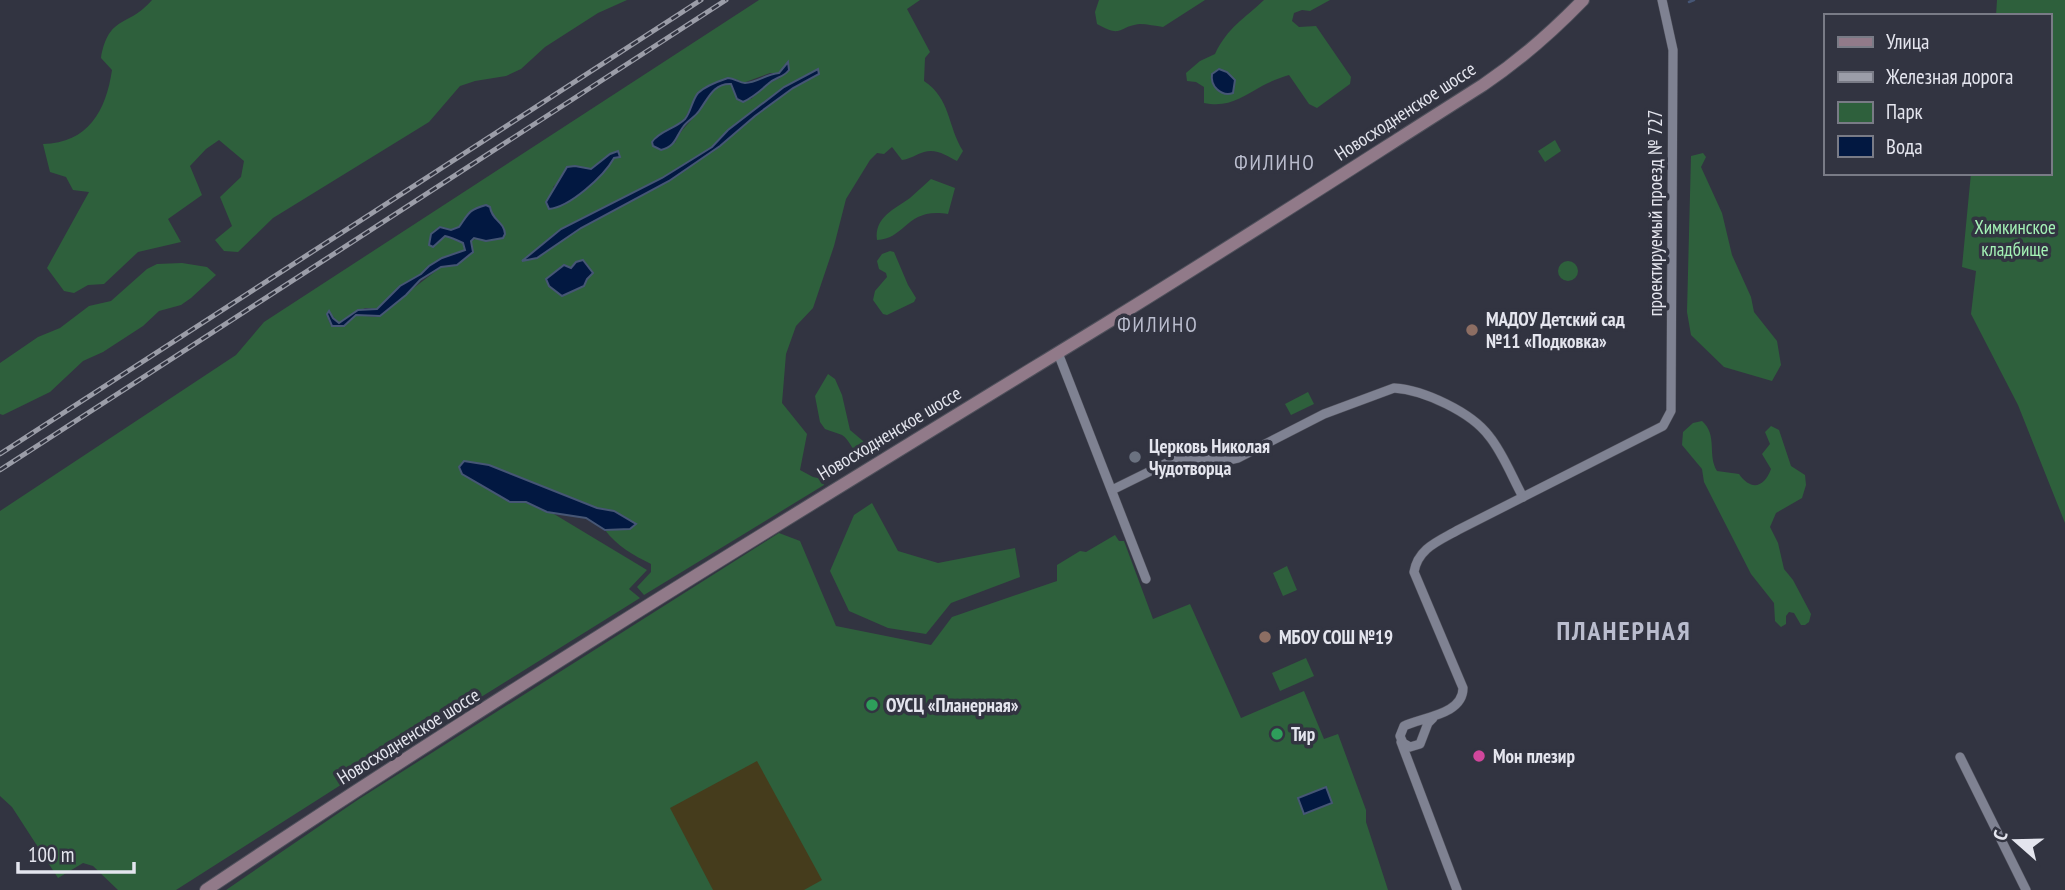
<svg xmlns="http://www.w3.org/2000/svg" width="2065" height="890" font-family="'PT Sans Narrow',sans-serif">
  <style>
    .green { fill: #2e603c; fill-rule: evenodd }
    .sand { fill: #453c1c }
    .water { fill: #021841; stroke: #465675; stroke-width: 2 }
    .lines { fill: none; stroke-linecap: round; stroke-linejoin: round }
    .stream { stroke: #465675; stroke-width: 2.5 }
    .street-casing { stroke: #4f505b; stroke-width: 10 }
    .secondary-casing { stroke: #4f505b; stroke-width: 14 }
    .street { stroke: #7f8292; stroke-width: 9 }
    .secondary { stroke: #917a89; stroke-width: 12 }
    .rail-casing { stroke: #9b9da8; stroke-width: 5 }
    .rail { stroke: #323441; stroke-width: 2.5; stroke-dasharray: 8; stroke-linecap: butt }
    .education-dot { fill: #8d6e63; stroke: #323441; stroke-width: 2.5 }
    .worship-dot { fill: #6b7280; stroke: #323441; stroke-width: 2.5 }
    .leisure-dot { fill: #2e9e5b; stroke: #323441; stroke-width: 2.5 }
    .hotel-dot { fill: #d1479c; stroke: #323441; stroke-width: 2.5 }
    .labels { text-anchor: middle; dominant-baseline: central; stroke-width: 7; stroke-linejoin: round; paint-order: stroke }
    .street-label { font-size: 19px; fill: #e4e5ee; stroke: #323441 }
    .park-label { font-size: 19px; fill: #a4f2b6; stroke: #323441 }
    .poi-label { font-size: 19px; font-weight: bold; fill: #e4e5ee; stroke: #323441; text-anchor: start }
    .neighbourhood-label { font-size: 21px; letter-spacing: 2px; fill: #babdce; stroke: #323441 }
    .district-label { font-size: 26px; font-weight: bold; letter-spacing: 2px; fill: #babdce; stroke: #323441 }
  </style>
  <rect width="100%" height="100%" fill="#323441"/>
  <g class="green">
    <path d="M152,0H627L598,13L545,47L521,69L506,76L475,81L460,86L429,122L273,218L238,252L224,251L215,240L232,226L220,197L241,177L244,161L219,140L206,149L190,166L202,195L168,219L181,242L138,252L104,284L88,285L74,293L64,291L47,268L89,192L73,190L66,177L50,172L43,144C88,143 106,111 112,70L101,58C109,14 128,28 152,0Z"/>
    <path d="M759,0H920L907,9L930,52L925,58L924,81C951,99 947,125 963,151L957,161C947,156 936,148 924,152C916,154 911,159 902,160L892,147L884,154L877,153L870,160L846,199L834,246L813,308L796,326L786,354L782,403L807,434L800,470L813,477L822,479L824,485L644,595L637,587L651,572V564C633,555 617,546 605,530L630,529L605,509L597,508L489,465H480L462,474L490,489L554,514L647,570L629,589L640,598L380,760L176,890H118L93,866L83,863L58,878L12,807L0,796V511L236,355L264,322ZM787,63L780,78L769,83L751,99C745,95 733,83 727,83C712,84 707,102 699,111C690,123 681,128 675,143L669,131L685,118L699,92L709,86L736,79L743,83L770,73H779ZM818,70L819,74L793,88L755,116L720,146L669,181L581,228L537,258L523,261L561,229L662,178L712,147L728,130ZM618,152C606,174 585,191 564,205L553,187L575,166L591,169L610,154ZM486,205L490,207L491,216L503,227L471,241C472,261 459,265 441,267L376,317L356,315L344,326H331L328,319L329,312L339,323L365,308L377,309L400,286L421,274L429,266L442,258L465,250L463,243L445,236L439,242H429L433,231L440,227L451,230L459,227C468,214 469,209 486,205ZM564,265L571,268L562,295L549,286L547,279Z"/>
    <path d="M1099,0H1205L1163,27C1156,26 1147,24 1140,24C1118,26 1123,39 1097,24L1095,12Z"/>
    <path d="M1264,0H1330L1310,11L1302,10L1294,13L1292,21L1299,27L1316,26L1351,77L1350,84L1317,108L1309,104L1289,75C1280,78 1271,81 1262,86C1242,97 1229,108 1204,103V87L1196,82L1187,81L1186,73L1200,61L1215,54C1227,28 1245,18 1264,0Z"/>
    <polygon points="1997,0 2065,0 2065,523 2018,405 1971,314 1976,271 1962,267 1971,173 2049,173 2049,16 1996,16"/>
    <polygon points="1555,140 1561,151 1545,162 1538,151"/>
    <polygon points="1703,153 1706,157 1701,167 1722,213 1732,255 1751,297 1754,312 1777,341 1781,365 1772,381 1724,367 1691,335 1687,312 1691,156"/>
    <path d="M931,179L955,188L948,214C906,207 906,239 877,240C874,217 895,209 910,198C917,192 924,185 931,179Z"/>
    <polygon points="890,251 894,252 908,285 916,298 914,302 887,315 883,314 873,300 875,291 887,277 886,273 879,269 877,261 882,254"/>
    <circle cx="1568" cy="271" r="10"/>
    <polygon points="182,263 207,267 216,275 191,298 181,305 159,311 143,326 103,352 83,361 50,392 3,415 0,414 0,363 38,337 60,328 89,306 111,301 147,269 157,264"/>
    <path d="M828,374L835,379L842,395L850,430L863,441L867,453L858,454C851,449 850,440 842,435C837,433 830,431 825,429L820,422L815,396Z"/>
    <polygon points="1308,392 1314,404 1291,415 1285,404"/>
    <path d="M1702,421C1718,435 1707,455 1717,471L1739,474C1751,491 1764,488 1771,469L1762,454L1770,444L1765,432L1771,426L1779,430L1791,466L1805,475L1806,485L1802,498L1776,513L1770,527L1778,543L1784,569L1793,580L1811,614L1809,622L1805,625H1801L1794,613L1789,612L1786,616V624L1781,627L1775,621L1774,603L1751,574L1704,482L1702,469L1682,445L1683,432L1693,423Z"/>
    <polygon points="872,503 898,551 938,563 1015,548 1020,577 951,603 926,634 888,628 849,611 830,571 854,515"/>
    <polygon points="779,533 800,541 836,626 931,645 952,617 1057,581 1057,565 1080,551 1086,552 1115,535 1119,541 1124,541 1153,619 1190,604 1241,718 1304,691 1324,739 1338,734 1366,810 1366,822 1388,890 226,890 359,799"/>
    <polygon points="1287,566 1297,590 1283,596 1273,573"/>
    <polygon points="1306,658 1314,676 1280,691 1272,673"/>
  </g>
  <polygon class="sand" points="757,761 822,880 804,890 713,890 670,808"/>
  <g class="water">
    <path d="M788,62L789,70C783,78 775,77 768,84C760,91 754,97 743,102L737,99L731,84C713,83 708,99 699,111C695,117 687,121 683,127C675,138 676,146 661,150L653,146L652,142C659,131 675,129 685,119C691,112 692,100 698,93C705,86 719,81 728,78C735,78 739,83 745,83C757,83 766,74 779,73Z"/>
    <polygon points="818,69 819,74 793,88 755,116 720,146 669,181 581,228 537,258 522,261 561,229 662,178 712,147 728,130 784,87"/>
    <path d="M1219,69L1227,72L1235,80L1233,93C1221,97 1210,86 1212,74Z"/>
    <path d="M618,151L620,157L614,158C604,176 570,207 549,209L546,202L567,167L575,166L591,169L610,154Z"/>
    <path d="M486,205L490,207C492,221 504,221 505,234L503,238L486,241L474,238L471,241L473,252L457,265L441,267L420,280L406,295L380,316L356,315L344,326H332L327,314L329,311L333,318L339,323L358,310L377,309L400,286L421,274L429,266L442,258L465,250L463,243C459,241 450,237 445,236L433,247L429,245L431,234L440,227L451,230L459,227C469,213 468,210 486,205Z"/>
    <polygon points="583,260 593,273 587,279 584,286 562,296 549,286 546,279 564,265 571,268 576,262"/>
    <polygon points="464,461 489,465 597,508 614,511 636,524 630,529 605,530 586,518 547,512 526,502 510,502 462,474 459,467"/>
    <polygon points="1326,787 1332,803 1304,814 1298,798"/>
  </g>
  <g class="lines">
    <polyline class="stream" points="1689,2 1694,0"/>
    <defs>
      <g id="street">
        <polyline points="1058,353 1146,579"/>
        <path d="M1112,490L1179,457L1229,460L1238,458L1324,414L1394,388C1424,390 1471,412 1489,436C1503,453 1512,477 1523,497"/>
        <path d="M1433,718L1428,723L1420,744L1410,747L1403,743L1400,736L1404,726C1422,717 1463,715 1463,688L1414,572C1418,548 1439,541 1458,530L1663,426L1671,411L1673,50L1662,0"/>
        <polyline points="1401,742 1457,890"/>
        <polyline points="1960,757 2026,890"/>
      </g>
      <path id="secondary" d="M206,890C500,693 803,509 1105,324C1232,246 1357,165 1483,85C1520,60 1552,32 1583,0"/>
    </defs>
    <use href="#street" class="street-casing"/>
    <use href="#secondary" class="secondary-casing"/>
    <use href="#street" class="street"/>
    <use href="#secondary" class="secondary"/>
    <defs>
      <g id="rail">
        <polyline points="0,454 701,0"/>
        <polyline points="0,470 726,0"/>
      </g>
    </defs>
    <use href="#rail" class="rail-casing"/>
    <use href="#rail" class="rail"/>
  </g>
  <g class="education-dot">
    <circle cx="1472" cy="330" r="7"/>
    <circle cx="1265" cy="637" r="7"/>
  </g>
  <circle class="worship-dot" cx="1135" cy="457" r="7"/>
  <g class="leisure-dot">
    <circle cx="872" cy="705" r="7"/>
    <circle cx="1277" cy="734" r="7"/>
  </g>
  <circle class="hotel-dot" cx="1479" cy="756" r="7"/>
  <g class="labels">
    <g class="street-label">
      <text transform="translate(1405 111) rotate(-33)">Новосходненское шоссе</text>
      <text transform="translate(1655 213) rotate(-90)">проектируемый проезд № 727</text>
      <text transform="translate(889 433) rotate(-31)">Новосходненское шоссе</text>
      <text transform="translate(408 736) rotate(-32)">Новосходненское шоссе</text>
    </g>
    <g class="park-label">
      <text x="2015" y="227">Химкинское<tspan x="2015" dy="22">кладбище</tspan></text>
    </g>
    <g class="poi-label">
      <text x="1486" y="319">МАДОУ Детский сад<tspan x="1486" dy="22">№11 «Подковка»</tspan></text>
      <text x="1149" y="446">Церковь Николая<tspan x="1149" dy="22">Чудотворца</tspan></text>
      <text x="1279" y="637">МБОУ СОШ №19</text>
      <text x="886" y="705">ОУСЦ «Планерная»</text>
      <text x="1291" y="734">Тир</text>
      <text x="1493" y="756">Мон плезир</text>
    </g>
    <g class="neighbourhood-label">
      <text x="1275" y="162">ФИЛИНО</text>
      <text x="1158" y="324">ФИЛИНО</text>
    </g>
    <g class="district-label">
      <text x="1624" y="630">ПЛАНЕРНАЯ</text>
    </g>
  </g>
  <rect x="1824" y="14" width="228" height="161" fill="#323441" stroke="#797b86" stroke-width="2"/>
  <rect x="1838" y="37" width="35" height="10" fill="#917a89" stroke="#797b86" stroke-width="2"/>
  <text x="1886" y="49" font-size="21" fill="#e4e5ee">Улица</text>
  <rect x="1838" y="72" width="35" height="10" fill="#9b9da8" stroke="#797b86" stroke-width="2"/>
  <text x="1886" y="84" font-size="21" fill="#e4e5ee">Железная дорога</text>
  <rect x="1838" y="102" width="35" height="21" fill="#2e603c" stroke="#797b86" stroke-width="2"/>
  <text x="1886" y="119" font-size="21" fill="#e4e5ee">Парк</text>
  <rect x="1838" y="136" width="35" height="21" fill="#021841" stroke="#797b86" stroke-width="2"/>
  <text x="1886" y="154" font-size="21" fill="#e4e5ee">Вода</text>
  <g transform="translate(2016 841) rotate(290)" stroke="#323441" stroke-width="5" paint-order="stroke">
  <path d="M0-5L12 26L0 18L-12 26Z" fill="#e4e5ee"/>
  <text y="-10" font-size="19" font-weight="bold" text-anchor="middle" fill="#e4e5ee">С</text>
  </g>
  <path d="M18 862v10h116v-10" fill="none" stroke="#e4e5ee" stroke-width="3.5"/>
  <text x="28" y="862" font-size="21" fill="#e4e5ee" stroke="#323441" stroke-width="5" paint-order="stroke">100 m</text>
</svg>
